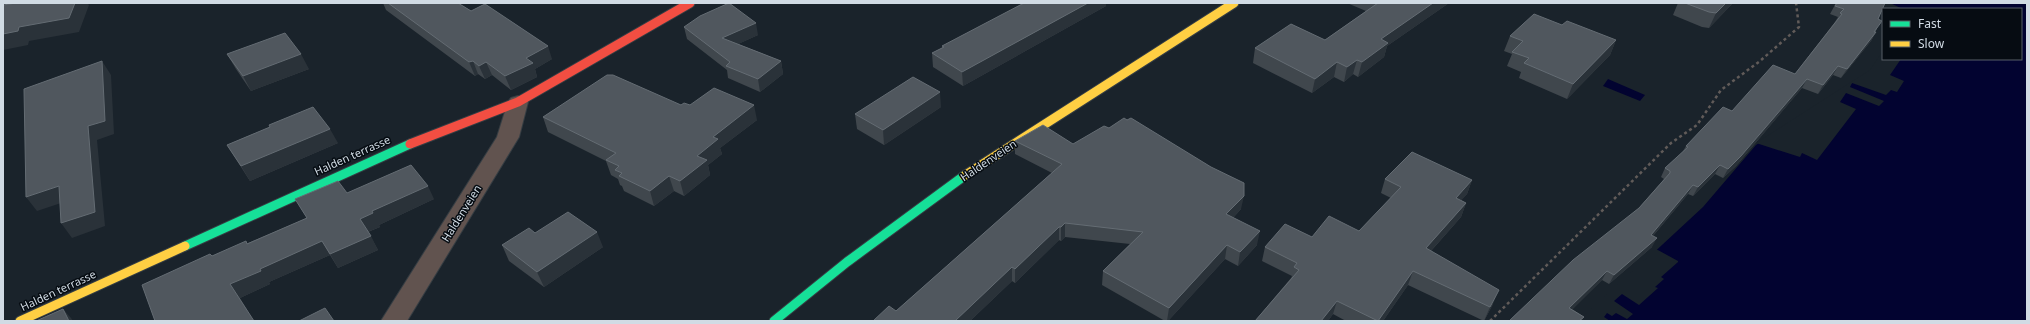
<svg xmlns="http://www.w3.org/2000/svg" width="2030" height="324" font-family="'Noto Sans',sans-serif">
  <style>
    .water { fill: #020330 }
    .pier { fill: #1a232b }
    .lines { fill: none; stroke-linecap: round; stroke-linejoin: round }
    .street-casing { stroke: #353d43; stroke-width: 2 }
    .fast-casing { stroke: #353d43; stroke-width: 11 }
    .slow-casing { stroke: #353d43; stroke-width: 11 }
    .jam-casing { stroke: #353d43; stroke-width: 11 }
    .path { stroke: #615b59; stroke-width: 2.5; stroke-dasharray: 3 3; stroke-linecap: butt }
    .street { fill: #61534f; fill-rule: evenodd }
    .fast { stroke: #16e098; stroke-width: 9 }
    .slow { stroke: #ffcf43; stroke-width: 9 }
    .jam { stroke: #f24e42; stroke-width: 9 }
    .wall { fill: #40474d }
    .shaded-wall { fill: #2a3239 }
    .building { fill: #50575e; stroke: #646c73 }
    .labels { text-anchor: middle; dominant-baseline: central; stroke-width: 3; stroke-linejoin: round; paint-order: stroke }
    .street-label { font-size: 11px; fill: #d1dbe4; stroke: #060c12 }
  </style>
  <rect width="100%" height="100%" fill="#1a232b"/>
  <g class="water">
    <polygon points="1890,3 2027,3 2027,321 1580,321 1703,207 1756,145 1871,71 1883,59 2021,59 2021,9 1903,9"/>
    <polygon points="1608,79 1645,95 1640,101 1603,86"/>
  </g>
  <g class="pier">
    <polygon points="1882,52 1883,59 1901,59 1890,75 1904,81 1897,92 1891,90 1886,95 1852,83 1850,87 1884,101 1879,106 1846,93 1840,102 1856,109 1817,160 1802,153 1800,157 1756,143 1870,70"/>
    <polygon points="1656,249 1678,261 1678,262 1661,277 1664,279 1655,287 1658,288 1639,305 1622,294 1614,301 1633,314 1627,319 1616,313 1612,316 1607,313 1604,317 1610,321 1578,321"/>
  </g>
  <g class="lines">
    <defs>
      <polygon id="street" points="518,96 525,98 528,102 519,137 407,321 381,321 497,137 508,102 511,98"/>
      <g id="fast">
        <polyline points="185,246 410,144"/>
        <polyline points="774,321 847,262 964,176"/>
      </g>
      <g id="slow">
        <polyline points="964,176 1234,3"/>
        <polyline points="20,321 185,246"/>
      </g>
      <polyline id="jam" points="410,144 518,102 690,3"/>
    </defs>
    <use href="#street" class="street-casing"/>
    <use href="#fast" class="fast-casing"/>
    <use href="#slow" class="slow-casing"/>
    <use href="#jam" class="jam-casing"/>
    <polyline class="path" points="1490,321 1671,143 1697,125 1721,90 1760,61 1799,27 1796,3"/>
    <use href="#street" class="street"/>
    <use href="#fast" class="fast"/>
    <use href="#slow" class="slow"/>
    <use href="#jam" class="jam"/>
  </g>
  <g class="wall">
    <polygon points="383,3 458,3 552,59 535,69 537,77 511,90 492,75 485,79 478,74 475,76 386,10"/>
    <polygon points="1024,3 1106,3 1106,6 963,86 933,67 932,53 942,48 942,46"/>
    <polygon points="1347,3 1449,3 1387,46 1384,57 1358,77 1353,74 1344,82 1334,77 1312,93 1253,63 1255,48 1325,40 1366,11"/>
    <polygon points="1678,3 1733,3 1709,28 1702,27 1673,15"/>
    <polygon points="1836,3 1885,3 1878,19 1877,29 1875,32 1876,32 1871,41 1841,78 1833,75 1818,94 1802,88 1736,166 1723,178 1715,174 1693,196 1688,194 1653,236 1652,247 1609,284 1602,280 1572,309 1584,317 1581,321 1509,321 1639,208 1664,179 1661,177 1665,168 1682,153 1686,146 1732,111 1795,74 1835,22 1838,17 1830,14"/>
    <polygon points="1562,25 1616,40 1610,55 1567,99 1519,78 1521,72 1507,66 1512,54 1504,51 1510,36"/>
    <polygon points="684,27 758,35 738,44 781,61 783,74 760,92 728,78 727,70 687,39"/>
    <polygon points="227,54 309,69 251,91 236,69"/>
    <polygon points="681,105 690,105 757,120 720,148 722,154 708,165 710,175 684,196 674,191 654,206 624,191 622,186 620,185 618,179 611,175 606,161 548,132 543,117"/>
    <polygon points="941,107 884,145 857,129 855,114"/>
    <polygon points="270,127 338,143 250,181 227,145"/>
    <polygon points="1015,141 1073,144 1241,209 1233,218 1257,245 1238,266 1225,259 1168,321 1165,321 1102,285 1103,271 1130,244 1065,237 1061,241 1059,240 1015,283 1012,281 970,321 873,321 896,311 1052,173 1015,154"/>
    <polygon points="1385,179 1472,180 1467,194 1461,200 1466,203 1461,217 1431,251 1493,304 1484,321 1408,285 1383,321 1346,321 1333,314 1328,321 1255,321 1291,278 1292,276 1262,261 1265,247 1359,231 1391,198 1381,193"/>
    <polygon points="347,193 434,199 379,225 380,227 368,232 378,250 338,268 330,255 269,282 270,284 240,298 212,256 248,243 307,218 295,199"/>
    <polygon points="535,233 603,247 544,287 509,261 502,245"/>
  </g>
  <g class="shaded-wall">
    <polygon points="75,3 87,3 89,5 79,32 29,41 28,45 3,50 3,34"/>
    <polygon points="1088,3 1106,3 1106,6 963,86 962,72"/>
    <polygon points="1433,3 1449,3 1387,46 1384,57 1358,77 1362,62 1381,39"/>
    <polygon points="1726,3 1733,3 1709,28 1716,13"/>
    <polygon points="756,23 758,35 725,50 722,38"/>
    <polygon points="1876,32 1871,41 1841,78 1847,69"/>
    <polygon points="1616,40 1610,55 1567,99 1573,84"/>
    <polygon points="548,46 552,59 535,69 537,77 511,90 505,76 526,58"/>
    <polygon points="301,54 309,69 251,91 243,76"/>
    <polygon points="1357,60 1353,74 1344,82 1347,67"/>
    <polygon points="102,61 111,75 114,134 97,140 105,226 72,238 61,223 88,126"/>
    <polygon points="473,61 478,74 475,76 469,62"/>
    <polygon points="781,61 783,74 760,92 758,79"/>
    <polygon points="486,62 492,75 485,79 479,66"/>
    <polygon points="1337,62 1334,77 1312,93 1315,79"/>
    <polygon points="1838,66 1833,75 1818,94 1823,85"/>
    <polygon points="1807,79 1802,88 1736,166 1723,178 1728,169"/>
    <polygon points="940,92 941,107 884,145 883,130"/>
    <polygon points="754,105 757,120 720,148 722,154 708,165 710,175 684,196 680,181 697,156 713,137"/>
    <polygon points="330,129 338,143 250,181 241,166"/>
    <polygon points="1720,165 1715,174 1693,196 1698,187"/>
    <polygon points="669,176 674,191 654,206 650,191"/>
    <polygon points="1472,180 1467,194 1451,212 1456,198"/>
    <polygon points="1693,185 1688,194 1646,244 1651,235"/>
    <polygon points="59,186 70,200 37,211 26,197"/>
    <polygon points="428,186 434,199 379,225 380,227 367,232 360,219 372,211"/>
    <polygon points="1244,196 1241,209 1224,228 1226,214"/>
    <polygon points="1466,203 1461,217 1421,262 1426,248"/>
    <polygon points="1065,223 1065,237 1061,241 1061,227"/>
    <polygon points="1059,227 1059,240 1015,283 1015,269"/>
    <polygon points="1260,231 1257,245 1238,266 1240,252"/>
    <polygon points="597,232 603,247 544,287 537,272"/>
    <polygon points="371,236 378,250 338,268 330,254"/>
    <polygon points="1657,238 1652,247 1609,284 1614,275"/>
    <polygon points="322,241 330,255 269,282 270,284 240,298 254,321 230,284 260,269"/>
    <polygon points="1227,245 1225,259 1168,321 1167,321 1169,308"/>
    <polygon points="1012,267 1012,281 970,321 955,321"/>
    <polygon points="1413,271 1408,285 1383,321 1378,321"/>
    <polygon points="1607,271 1602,280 1565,317 1569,308"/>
    <polygon points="1499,290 1493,304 1484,321 1490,307"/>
    <polygon points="1337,301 1333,314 1328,321 1321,321"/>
    <polygon points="63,309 71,318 73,321 69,321"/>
  </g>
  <g class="building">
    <polygon points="16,3 75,3 69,18 19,27 18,31 3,34 3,5"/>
    <polygon points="388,3 458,3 471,11 485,4 548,46 526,58 533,63 505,76 486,62 479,66 473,61 469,62"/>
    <polygon points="729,3 756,23 722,38 781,61 758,79 726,66 730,62 684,27 700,16"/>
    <polygon points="1024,3 1088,3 962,72 932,53 944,47 942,46"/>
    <polygon points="1378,3 1433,3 1381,39 1388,43 1362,62 1357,60 1347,67 1337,62 1315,79 1255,48 1291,24 1325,40"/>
    <polygon points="1685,3 1726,3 1716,13 1709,12"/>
    <polygon points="1837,3 1885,3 1878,19 1882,21 1874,32 1876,32 1847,69 1838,66 1823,85 1807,79 1741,156 1728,169 1720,165 1698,187 1693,185 1651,235 1657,238 1614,275 1607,271 1569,308 1584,317 1579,321 1509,321 1573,260 1639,208 1670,173 1670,171 1665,168 1688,147 1686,146 1723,107 1732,111 1773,65 1795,74 1842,14 1840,13 1844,9 1835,6"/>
    <polygon points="1534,14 1562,25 1567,21 1616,40 1573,84 1524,63 1529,58 1512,52 1523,41 1510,36"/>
    <polygon points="285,33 301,54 243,76 227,54"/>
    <polygon points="102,61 105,121 88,126 95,212 61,223 59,186 26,197 24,89"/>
    <polygon points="607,75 613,75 681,105 684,103 690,105 714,88 754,105 713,137 718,139 697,156 707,160 680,181 669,176 650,191 619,176 622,173 615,170 619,166 606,160 616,153 543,117"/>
    <polygon points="913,77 940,92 883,130 855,114"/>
    <polygon points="313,107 330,129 241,166 227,145 270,127 269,125"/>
    <polygon points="1124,118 1127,120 1131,118 1211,167 1244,183 1244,196 1226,214 1260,231 1240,252 1227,245 1169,308 1103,271 1143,232 1065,223 1061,227 1059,227 1015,269 1012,267 955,321 873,321 889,306 896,311 1062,164 1015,141 1043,125 1073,144 1104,126 1109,128"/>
    <polygon points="1412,152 1472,180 1456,198 1466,203 1426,248 1499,290 1490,307 1413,271 1378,321 1337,301 1321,321 1255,321 1299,270 1294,267 1297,263 1265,247 1285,224 1312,237 1329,216 1359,231 1401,187 1385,179"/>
    <polygon points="411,165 428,186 372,211 373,213 360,219 371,236 330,254 322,241 260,269 261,271 230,284 254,321 155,321 142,285 210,254 212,256 246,241 247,244 307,218 295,199 338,181 347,193"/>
    <polygon points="568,212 597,232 537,272 502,245 529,228 535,233"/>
    <polygon points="325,308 334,321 299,321"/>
    <polygon points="63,309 69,321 36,321"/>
  </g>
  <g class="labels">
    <g class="street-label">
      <text transform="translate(352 155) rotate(-24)">Halden terrasse</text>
      <text transform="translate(988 160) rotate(-34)">Haldenveien</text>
      <text transform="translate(461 213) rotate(-58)">Haldenveien</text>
      <text transform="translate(58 290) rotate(-25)">Halden terrasse</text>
    </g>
  </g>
  <rect width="2030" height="324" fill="none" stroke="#d1dbe4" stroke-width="8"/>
  <rect x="1882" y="8" width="140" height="52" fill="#060c12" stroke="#575f66"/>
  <rect x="1890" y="21" width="20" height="6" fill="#16e098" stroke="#575f66"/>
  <text x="1918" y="28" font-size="12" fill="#d1dbe4">Fast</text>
  <rect x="1890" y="41" width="20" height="6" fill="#ffcf43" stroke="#575f66"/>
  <text x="1918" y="48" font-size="12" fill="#d1dbe4">Slow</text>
</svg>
